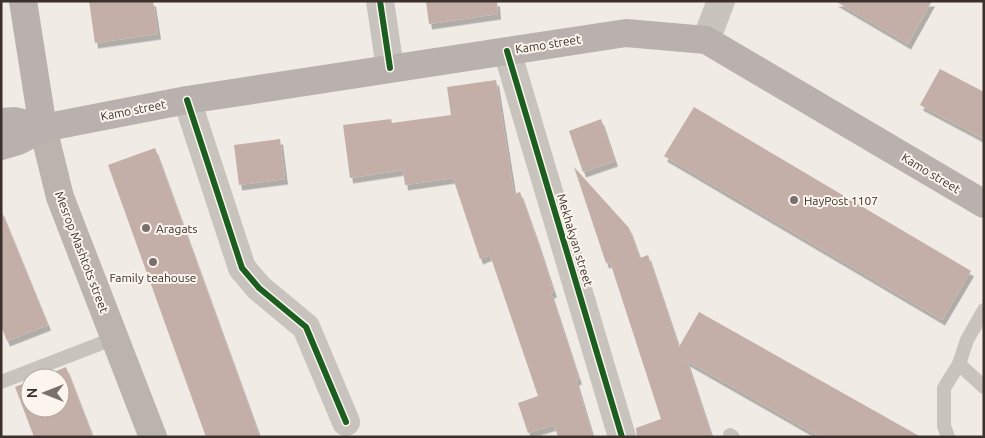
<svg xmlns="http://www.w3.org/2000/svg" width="985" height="438" font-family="Ubuntu,sans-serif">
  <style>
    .building { fill: #c3afa7; filter: url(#shadow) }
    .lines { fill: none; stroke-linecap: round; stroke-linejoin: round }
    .service { stroke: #c9c3be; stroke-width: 14 }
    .minor { stroke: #c9c3be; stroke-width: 28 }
    .secondary { stroke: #bab3ae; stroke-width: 28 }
    .primary { stroke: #b8b1ad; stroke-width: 28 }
    .cycleway-casing { stroke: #fbf5ee; stroke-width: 9 }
    .cycleway { stroke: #1b5e20; stroke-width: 6 }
    .poi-dot { fill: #7a716c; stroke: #fbf5ee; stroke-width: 2 }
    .labels { text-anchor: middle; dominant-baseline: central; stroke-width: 4; stroke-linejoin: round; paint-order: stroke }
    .street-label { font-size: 12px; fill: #3b302b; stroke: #fbf5ee }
    .poi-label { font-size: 12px; fill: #3b302b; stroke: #fbf5ee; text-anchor: start }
  </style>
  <defs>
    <filter id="shadow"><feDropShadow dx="3" dy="5.5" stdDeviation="0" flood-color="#0004"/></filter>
  </defs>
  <rect width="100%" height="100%" fill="#f0ebe5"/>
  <g class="building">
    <polygon points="89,1 153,1 158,34 95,43"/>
    <polygon points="426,1 497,1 498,14 429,24"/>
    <polygon points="835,1 932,1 908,44"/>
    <polygon points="940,69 984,92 984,139 920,105"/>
    <polygon points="496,80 514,194 520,192 537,240 554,292 551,293 579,379 576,380 593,437 558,437 554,425 528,433 518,403 538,396 490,255 480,259 453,178 405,185 403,170 350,178 343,125 391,119 392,123 451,115 447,87"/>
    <polygon points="694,107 971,271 942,320 664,156"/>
    <polygon points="601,119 615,161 583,172 569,131"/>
    <polygon points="280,139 285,179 239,185 234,145"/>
    <polygon points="155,148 186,233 260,437 206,437 108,165"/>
    <polygon points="574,167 629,228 640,258 648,255 679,347 699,312 921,437 820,437 687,361 712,437 637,437 636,428 661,419 610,262 606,263"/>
    <polygon points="1,210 48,325 7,341 1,326"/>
    <polygon points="66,367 93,437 34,437 15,387 30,381 30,408 60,408 60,378 39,378"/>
  </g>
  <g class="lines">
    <g class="service">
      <polyline points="984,310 967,340 959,364 984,387"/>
      <polyline points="1,382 115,338"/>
      <polyline points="730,435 733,437"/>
      <polyline points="948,437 944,426 944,388 959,364"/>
    </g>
    <g class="minor">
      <polyline points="380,1 390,68"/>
      <polyline points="706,40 721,1"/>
      <polyline points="507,51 622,437"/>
      <polyline points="187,100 242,268 259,288 306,327 346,422"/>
    </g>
    <polyline class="secondary" points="43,128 60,197 153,437"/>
    <g class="primary">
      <polyline points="23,1 43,128"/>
      <polyline points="1,122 15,121 43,128"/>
      <polyline points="1,146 18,141 43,128 187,100 626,33 706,40 984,204"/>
    </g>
    <defs>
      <g id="cycleway">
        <polyline points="380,1 390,68"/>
        <polyline points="507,51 622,437"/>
        <polyline points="187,100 242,268 259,288 306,327 346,422"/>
      </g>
    </defs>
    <use href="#cycleway" class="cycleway-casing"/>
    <use href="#cycleway" class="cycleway"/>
  </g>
  <g class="poi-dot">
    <circle cx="794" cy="200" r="5"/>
    <circle cx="146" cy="228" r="5"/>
    <circle cx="153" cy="262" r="5"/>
  </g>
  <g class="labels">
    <g class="street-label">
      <text transform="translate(548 44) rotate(-9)">Kamo street</text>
      <text transform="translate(133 110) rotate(-11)">Kamo street</text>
      <text transform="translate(931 173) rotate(31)">Kamo street</text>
      <text transform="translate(575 240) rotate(73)">Mekhakyan street</text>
      <text transform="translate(82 252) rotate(69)">Mesrop Mashtots street</text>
    </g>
    <g class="poi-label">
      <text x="804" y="200">HayPost 1107</text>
      <text x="156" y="228">Aragats</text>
      <text x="153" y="277" text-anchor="middle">Family teahouse</text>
    </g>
  </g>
  <rect width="985" height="438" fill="none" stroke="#3b302b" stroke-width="5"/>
  <g transform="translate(45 393) rotate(270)"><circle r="24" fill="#fbf5ee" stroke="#aea6a0"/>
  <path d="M0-4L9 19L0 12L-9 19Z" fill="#7a716c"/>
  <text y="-8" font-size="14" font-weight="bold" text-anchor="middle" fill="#3b302b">N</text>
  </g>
</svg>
